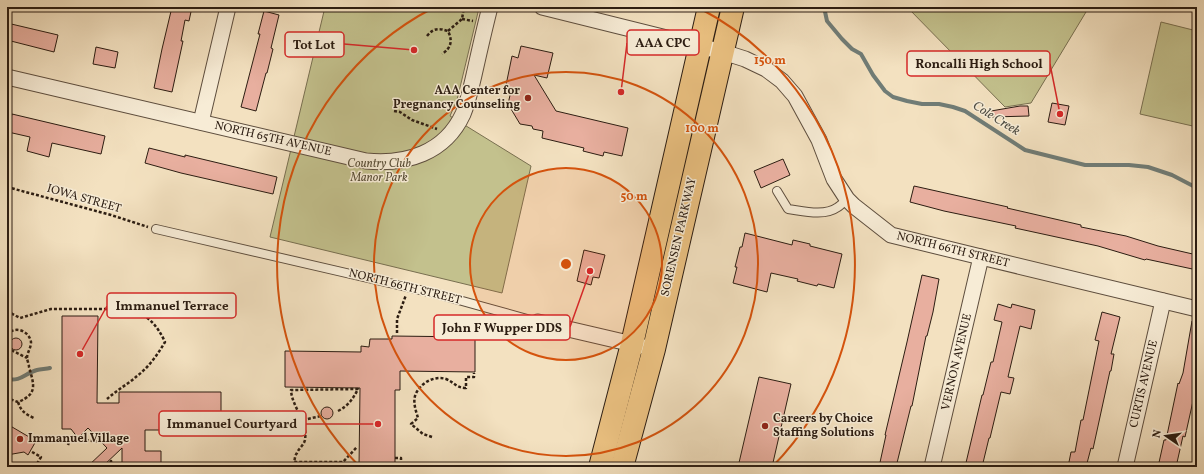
<svg xmlns="http://www.w3.org/2000/svg" width="1204" height="474" font-family="Vollkorn,serif">
  <style>
    .green { fill: #c3c18d; stroke: #786f50 }
    .lines { fill: none; stroke-linecap: round; stroke-linejoin: round }
    .stream { stroke: #707c76; stroke-width: 4 }
    .building { fill: #e8af9f; stroke: #2c1d12 }
    .lane-casing { stroke: #5e4e3e; stroke-width: 10 }
    .street-casing { stroke: #5e4e3e; stroke-width: 17 }
    .primary-casing { stroke: #2c1d12; stroke-width: 24 }
    .path { stroke: #2c1d12; stroke-width: 2.5; stroke-dasharray: 3 2; stroke-linecap: butt }
    .lane { stroke: #f7ecd6; stroke-width: 8 }
    .street { stroke: #f7ecd6; stroke-width: 15 }
    .primary { stroke: #eac080; stroke-width: 22 }
    .ring { fill: none; stroke: #d5530d; stroke-width: 2 }
    .poi-dot { fill: #8f2418; stroke: #f7ecd6; stroke-width: 1.5 }
    .labels { text-anchor: middle; dominant-baseline: central; stroke-width: 3; stroke-linejoin: round; paint-order: stroke }
    .poi-label { font-size: 12px; font-weight: bold; fill: #2c1d12; stroke: #f7ecd6; text-anchor: start }
    .street-label { font-size: 12px; fill: #2c1d12; stroke: #f7ecd6 }
    .park-label { font-size: 12px; font-style: italic; fill: #594e37; stroke: #f7ecd6 }
    .water-label { font-size: 13px; font-style: italic; fill: #4e4d44; stroke: #f7ecd6 }
    .centre { fill: #d5530d; stroke: #f7ecd6; stroke-width: 2 }
    .ring-label { font-size: 12px; text-anchor: middle; font-weight: bold; fill: #d5530d; stroke: #f7ecd6; stroke-width: 3; stroke-linejoin: round; paint-order: stroke }
    .leader { fill: none; stroke: #d62828; stroke-width: 1.5 }
    .callout-dot { fill: #d62828; stroke: #f7ecd6; stroke-width: 1.5 }
    .callout { fill: #f7ecd6; stroke: #d62828; stroke-width: 1.5 }
    .callout-label { font-size: 13px; text-anchor: middle; font-weight: bold; fill: #2c1d12 }
  </style>
  <rect width="100%" height="100%" fill="#f3e1c0"/>
  <filter id="stains"><feTurbulence type="fractalNoise" baseFrequency=".005" numOctaves="4"/><feColorMatrix values="0 0 0 0 .2 0 0 0 0 .09 0 0 0 0 .02 0 0 0 .5 -.17"/></filter>
  <radialGradient id="worn" r=".72"><stop offset=".6" stop-color="#630" stop-opacity="0"/><stop offset="1" stop-color="#630" stop-opacity=".3"/></radialGradient>
  <g class="green">
    <polygon points="325,7 475,7 479,8 457,100 450,116 531,166 502,293 270,237"/>
    <polygon points="907,7 1089,7 1031,103 1005,107"/>
    <polygon points="1161,22 1197,31 1197,127 1140,114"/>
  </g>
  <g class="lines">
    <g class="stream">
      <polyline points="824,7 827,21 842,39 852,49 861,54 873,75 885,91 893,97 907,101 922,104 939,104 953,107 965,111 1025,150 1085,165 1129,165 1148,167 1172,175 1197,188"/>
      <path d="M7,379C21,382 25,373 37,370C41,369 46,369 50,368"/>
    </g>
  </g>
  <g class="building">
    <polygon points="172,7 192,7 189,21 185,20 181,41 183,41 172,92 154,88 162,49"/>
    <polygon points="264,11 279,15 271,48 273,49 267,73 266,73 256,111 241,107 260,34 258,34"/>
    <polygon points="7,23 58,35 54,52 7,40"/>
    <polygon points="521,46 553,53 547,78 534,75 556,111 628,128 622,156 604,152 603,156 583,151 584,148 542,138 543,131 533,129 532,126 520,124 508,104 511,91 505,90 512,56 518,58"/>
    <polygon points="96,47 118,52 115,68 93,64"/>
    <polygon points="1052,103 1069,106 1065,125 1048,122"/>
    <polygon points="1020,106 1028,106 1029,116 992,117 991,111"/>
    <polygon points="12,114 105,136 101,154 52,143 49,157 27,151 30,137 8,132"/>
    <polygon points="149,148 185,157 185,155 277,177 273,194 181,173 145,163"/>
    <polygon points="783,159 790,175 761,188 754,171"/>
    <polygon points="914,186 1008,207 1007,208 1081,225 1081,227 1126,236 1158,246 1197,255 1197,270 1146,259 1145,260 1098,246 1015,228 1016,226 944,211 910,202"/>
    <polygon points="745,233 792,245 793,240 810,244 810,246 842,254 834,288 818,284 817,286 797,281 798,279 771,273 767,292 733,283 737,267 735,267 740,247 742,247"/>
    <polygon points="584,250 605,255 599,278 593,277 591,285 577,281"/>
    <polygon points="922,275 939,279 933,312 927,336 926,336 912,406 911,406 896,467 879,467 886,435 885,435 907,342"/>
    <polygon points="998,304 1011,308 1012,304 1035,310 1031,329 1020,326 1008,377 1014,378 1010,394 1001,392 990,438 989,438 982,467 965,467 982,395 983,395 991,362 993,362 1002,322 994,320"/>
    <polygon points="1102,312 1120,317 1111,354 1114,354 1111,371 1110,371 1093,449 1091,448 1086,467 1068,467 1071,452 1075,452 1081,420 1083,420 1099,341 1095,340"/>
    <polygon points="62,316 98,316 97,403 119,403 119,392 221,392 221,430 145,430 145,451 161,451 161,467 122,467 122,448 102,467 87,467 107,448 88,428 78,438 71,429 62,429"/>
    <polygon points="1192,321 1197,322 1197,393 1195,392 1185,437 1183,436 1176,467 1158,467 1164,440 1166,440 1178,383 1179,384 1183,373"/>
    <polygon points="392,336 475,337 475,372 400,371 400,390 395,390 395,467 359,467 360,388 285,387 285,351 361,352 361,346 369,347 370,339 392,339"/>
    <circle cx="16" cy="344" r="6"/>
    <polygon points="759,377 791,384 772,467 738,467"/>
    <circle cx="327" cy="413" r="6"/>
    <polygon points="7,424 36,441 28,455 24,452 7,455"/>
  </g>
  <g class="lines">
    <defs>
      <g id="lane">
        <path d="M777,191L788,209C803,211 824,217 838,207C841,205 844,202 847,199"/>
        <polyline points="156,229 437,294 538,322"/>
      </g>
      <g id="street">
        <polyline points="542,7 723,52 745,59 766,69 782,81 795,96 819,140 834,179 847,199 854,206 891,235 981,257 1197,309"/>
        <path d="M7,77L366,161C406,165 445,153 463,114C468,102 471,88 474,75C479,53 484,30 490,7"/>
        <polyline points="201,122 228,7"/>
        <polyline points="538,322 641,346"/>
        <polyline points="932,467 981,257"/>
        <polyline points="1125,467 1163,301"/>
      </g>
      <g id="primary">
        <polyline points="600,467 632,344 709,7"/>
        <polyline points="622,467 654,349 733,7"/>
      </g>
    </defs>
    <use href="#lane" class="lane-casing"/>
    <use href="#street" class="street-casing"/>
    <use href="#primary" class="primary-casing"/>
    <g class="path">
      <polyline points="462,19 473,21"/>
      <polyline points="448,31 462,19 464,7"/>
      <path d="M427,36C433,28 439,28 448,31C453,41 451,48 442,54"/>
      <polyline points="394,111 400,112 412,120 437,129"/>
      <polyline points="7,187 111,215 148,227"/>
      <path d="M7,311L20,318L51,309H130C148,315 157,325 165,342C158,354 149,367 137,376C128,384 117,390 107,399"/>
      <polyline points="7,318 10,312"/>
      <polyline points="397,333 397,319 406,295"/>
      <path d="M7,335C9,333 10,332 12,331C20,327 30,334 31,342C31,348 27,353 27,358C27,360 29,364 29,367C34,385 38,394 18,402L7,398"/>
      <polyline points="7,348 27,358"/>
      <path d="M18,402C21,411 25,414 34,418"/>
      <path d="M338,411C348,406 353,399 358,389L291,390C292,408 308,420 305,440C304,445 299,448 297,453C295,455 295,459 294,462H343L357,447"/>
      <polyline points="303,420 321,416"/>
      <path d="M432,437L423,434L411,424L418,418C416,411 413,403 415,396C419,384 433,375 446,379C454,382 456,388 466,388V377H474V373"/>
      <polyline points="68,445 69,442 84,440 103,442"/>
      <polyline points="32,452 41,457 35,467"/>
      <polyline points="395,458 401,458 401,467"/>
      <polyline points="7,466 10,467"/>
      <polyline points="107,466 111,461 112,467"/>
    </g>
    <use href="#lane" class="lane"/>
    <use href="#street" class="street"/>
    <use href="#primary" class="primary"/>
  </g>
  <circle cx="566" cy="264" r="96" fill="#d5530d" fill-opacity=".12"/>
  <g class="ring">
    <circle cx="566" cy="264" r="96"/>
    <circle cx="566" cy="264" r="192"/>
    <path d="M360 467A289 289 0 0 1 433 8M699 8A289 289 0 0 1 772 467"/>
  </g>
  <g class="poi-dot">
    <circle cx="528" cy="98" r="4"/>
    <circle cx="765" cy="426" r="4"/>
    <circle cx="20" cy="439" r="4"/>
  </g>
  <g class="labels">
    <g class="poi-label">
      <text x="520" y="91" text-anchor="end">AAA Center for<tspan x="520" dy="14">Pregnancy Counseling</tspan></text>
      <text x="773" y="419">Careers by Choice<tspan x="773" dy="14">Staffing Solutions</tspan></text>
      <text x="28" y="439">Immanuel Village</text>
    </g>
    <g class="street-label">
      <text transform="translate(273 139) rotate(13)">NORTH 65TH AVENUE</text>
      <text transform="translate(84 199) rotate(16)">IOWA STREET</text>
      <text transform="translate(679 237) rotate(-77)">SORENSEN PARKWAY</text>
      <text transform="translate(953 250) rotate(14)">NORTH 66TH STREET</text>
      <text transform="translate(405 287) rotate(14)">NORTH 66TH STREET</text>
      <text transform="translate(957 362) rotate(-77)">VERNON AVENUE</text>
      <text transform="translate(1144 384) rotate(-77)">CURTIS AVENUE</text>
    </g>
    <g class="park-label">
      <text x="379" y="164">Country Club<tspan x="379" dy="14">Manor Park</tspan></text>
    </g>
    <g class="water-label">
      <text transform="translate(996 119) rotate(32)">Cole Creek</text>
    </g>
  </g>
  <circle cx="566" cy="264" r="6" class="centre"/>
  <g class="ring-label">
    <text x="770" y="64">150 m</text>
    <text x="702" y="132">100 m</text>
    <text x="634" y="200">50 m</text>
  </g>
  <path class="leader" d="M621 92L627 43M414 50L344 44M1060 114L1050 64M80 354L107 306M590 271L570 327M378 424L306 424"/>
  <g class="callout-dot">
    <circle cx="621" cy="92" r="4"/>
    <circle cx="414" cy="50" r="4"/>
    <circle cx="1060" cy="114" r="4"/>
    <circle cx="80" cy="354" r="4"/>
    <circle cx="590" cy="271" r="4"/>
    <circle cx="378" cy="424" r="4"/>
  </g>
  <g class="callout">
    <rect x="627" y="30" width="72" height="25" rx="4"/>
    <rect x="285" y="32" width="59" height="25" rx="4"/>
    <rect x="907" y="51" width="143" height="25" rx="4"/>
    <rect x="107" y="293" width="129" height="25" rx="4"/>
    <rect x="434" y="315" width="136" height="25" rx="4"/>
    <rect x="159" y="411" width="147" height="25" rx="4"/>
  </g>
  <g class="callout-label">
    <text x="663" y="47">AAA CPC</text>
    <text x="314" y="49">Tot Lot</text>
    <text x="979" y="68">Roncalli High School</text>
    <text x="172" y="310">Immanuel Terrace</text>
    <text x="502" y="332">John F Wupper DDS</text>
    <text x="232" y="428">Immanuel Courtyard</text>
  </g>
  <rect width="1204" height="474" fill="none" stroke="#f3e1c0" stroke-width="24"/>
  <rect x="8" y="8" width="1188" height="458" fill="none" stroke="#2c1d12" stroke-width="2"/>
  <rect x="12" y="12" width="1180" height="450" fill="none" stroke="#2c1d12"/>
  <g transform="translate(1166 436) rotate(283)" stroke="#f7ecd6" stroke-width="3" paint-order="stroke">
  <path d="M0-3L7 15L0 10L-7 15Z" fill="#2c1d12"/>
  <text y="-6" font-size="11" font-weight="bold" text-anchor="middle" fill="#2c1d12">N</text>
  </g>
  <rect width="100%" height="100%" filter="url(#stains)"/>
  <rect width="100%" height="100%" fill="url(#worn)"/>
</svg>
